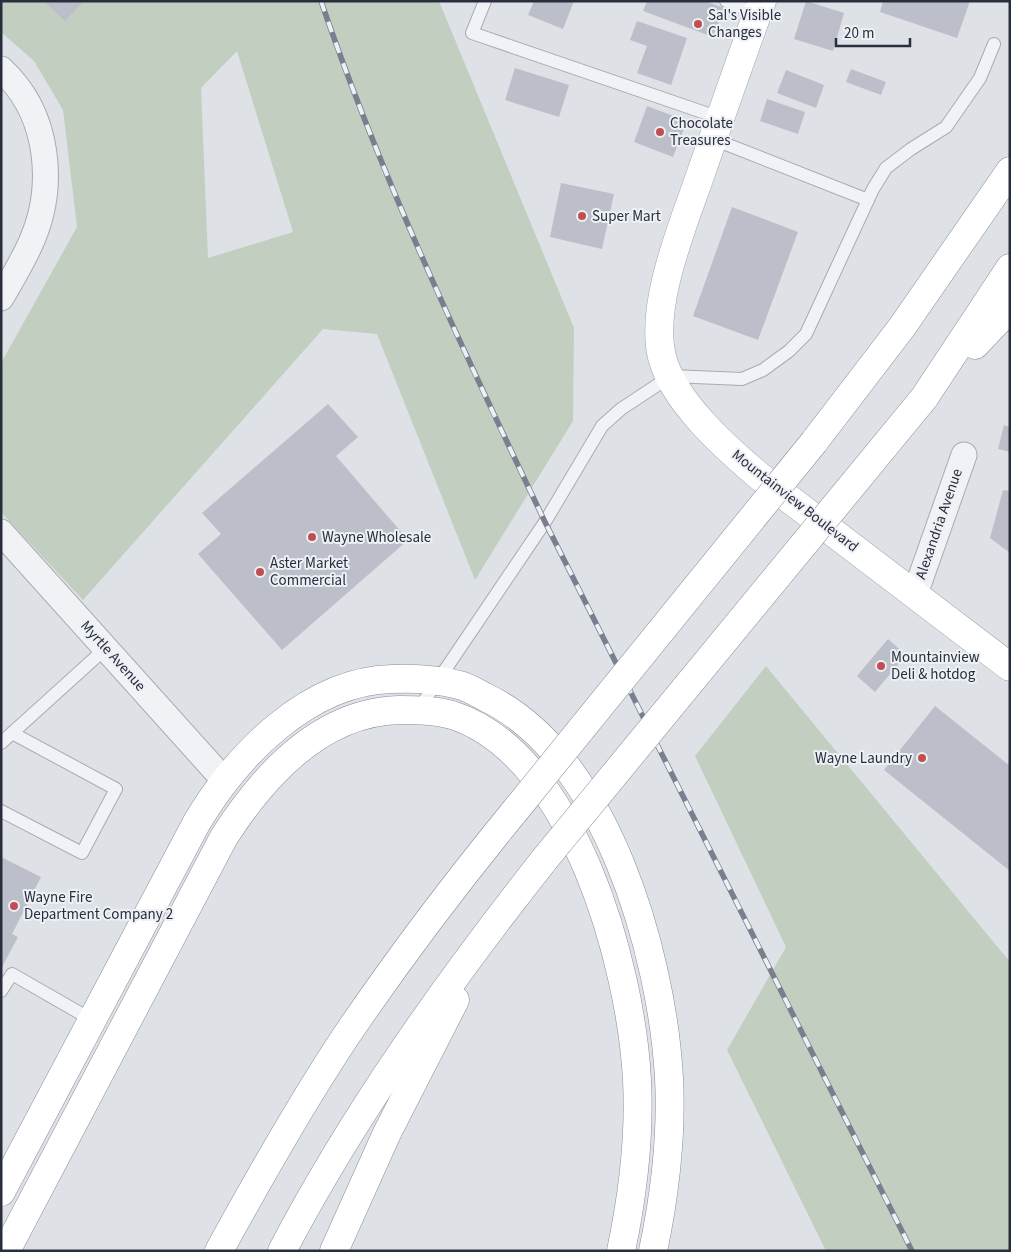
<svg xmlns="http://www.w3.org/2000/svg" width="1011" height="1252" font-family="'Source Sans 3',sans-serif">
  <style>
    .green { fill: #c2cfc0; fill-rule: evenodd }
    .building { fill: #bcbfc9 }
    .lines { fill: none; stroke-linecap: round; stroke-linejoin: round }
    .service-casing { stroke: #a8abb3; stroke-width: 14 }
    .minor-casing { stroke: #a8abb3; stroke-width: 27 }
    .primary-casing { stroke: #9fa4b1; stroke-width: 29 }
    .trunk-casing { stroke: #878d9c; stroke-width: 29 }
    .service { stroke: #f1f2f5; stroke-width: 12 }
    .minor { stroke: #f1f2f5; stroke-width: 25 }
    .primary { stroke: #fff; stroke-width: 28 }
    .trunk { stroke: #fff; stroke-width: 28 }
    .rail-casing { stroke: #797f8e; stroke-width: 5.5 }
    .rail { stroke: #edf0f4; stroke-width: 4; stroke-dasharray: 11; stroke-linecap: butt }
    .trunk-bridge-casing { stroke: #878d9c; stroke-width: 29; stroke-linecap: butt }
    .trunk-bridge { stroke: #fff; stroke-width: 28 }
    .poi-dot { fill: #c14e53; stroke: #edf0f4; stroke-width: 2 }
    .labels { text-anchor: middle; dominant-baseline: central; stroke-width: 4; stroke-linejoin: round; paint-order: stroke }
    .poi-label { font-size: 15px; fill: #292e3c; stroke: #edf0f4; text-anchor: start }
    .street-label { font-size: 15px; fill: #292e3c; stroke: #edf0f4 }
  </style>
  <rect width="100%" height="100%" fill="#dee1e6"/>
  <g class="green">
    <path d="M1,1H439L574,328L573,421L475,580L377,334L323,329L83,600L1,512V363L77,227L63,110L34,61L1,32ZM237,51L293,232L208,258L201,88Z"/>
    <polygon points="766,666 1010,962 1010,1251 826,1251 727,1050 786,947 695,756"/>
  </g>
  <g class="building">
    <polygon points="44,1 84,1 65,21"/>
    <polygon points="534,1 574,1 563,29 528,15"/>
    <polygon points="647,1 705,1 724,8 713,37 643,11"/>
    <polygon points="806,1 844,13 833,51 794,39"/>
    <polygon points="883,1 970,1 957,38 880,12"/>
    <polygon points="637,21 687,38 671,85 637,73 647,46 630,40"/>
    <polygon points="515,68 569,85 559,117 505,100"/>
    <polygon points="851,69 886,82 881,95 846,82"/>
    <polygon points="786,70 824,85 816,108 777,93"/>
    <polygon points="767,99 805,112 798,134 760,121"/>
    <polygon points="647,106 687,121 673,157 634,142"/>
    <polygon points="561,183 614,194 602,249 550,237"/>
    <polygon points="732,207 798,232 758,340 693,316"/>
    <polygon points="328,404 358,437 336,456 408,540 282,650 198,554 221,534 202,513"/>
    <polygon points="1004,425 1010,427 1010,452 998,449"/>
    <polygon points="1003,490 1010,491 1010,553 990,538"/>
    <polygon points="888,639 906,655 875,692 857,676"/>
    <polygon points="935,706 1010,766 1010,871 884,770"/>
    <polygon points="1,857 41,877 12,934 18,937 1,969"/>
  </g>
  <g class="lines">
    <defs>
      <g id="service">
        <polyline points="485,1 472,33 720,118"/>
        <polyline points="726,1 758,14"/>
        <polyline points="713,139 868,200"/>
        <polyline points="418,710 545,522 602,426 621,409 671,376 742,379 763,370 789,351 806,334 873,189 886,168 911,149 946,127 980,78 994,44"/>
        <polyline points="1,743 106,648"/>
        <polyline points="1,811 82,853 116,789 12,733"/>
        <polyline points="1,991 12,974 92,1020"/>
      </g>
      <g id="minor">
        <path d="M1,69C50,114 57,188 29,247C21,264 11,281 1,298"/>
        <polyline points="1,532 224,780"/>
        <polyline points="915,594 964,455"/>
      </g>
      <path id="primary" d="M762,1C741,58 721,116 701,173C684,223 649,304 662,357C673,401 725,447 759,476L1010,667"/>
      <g id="trunk">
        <polyline points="975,345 1010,308"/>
        <polyline points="924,398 1010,268"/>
        <polyline points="814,442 902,327 1010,171"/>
        <path d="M1,1192L197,822C237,755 308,681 392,679C414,678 436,679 459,685C468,687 477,693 485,697C606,754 662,954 669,1078C672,1136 665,1194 653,1251"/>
        <path d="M6,1251L224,837C263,776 321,712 399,710C416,710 435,710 452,715C574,754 631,966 637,1080C640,1138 633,1194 621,1251"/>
        <path d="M219,1251C259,1178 300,1105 346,1036C399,958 455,884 514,812"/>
        <path d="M282,1251C355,1112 447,983 544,860"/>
        <polyline points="334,1251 387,1133 455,1000"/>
      </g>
    </defs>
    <use href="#service" class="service-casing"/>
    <use href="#minor" class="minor-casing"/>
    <use href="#primary" class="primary-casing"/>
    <use href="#trunk" class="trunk-casing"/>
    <use href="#service" class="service"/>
    <use href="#minor" class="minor"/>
    <use href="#primary" class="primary"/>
    <use href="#trunk" class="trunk"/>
    <defs>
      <path id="rail" d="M321,1C382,180 464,352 545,522L912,1251"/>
    </defs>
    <use href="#rail" class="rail-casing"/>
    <use href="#rail" class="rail"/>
    <defs>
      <g id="trunk-bridge">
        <polyline points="514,812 814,442"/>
        <polyline points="544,860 924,398"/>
      </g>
    </defs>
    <use href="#trunk-bridge" class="trunk-bridge-casing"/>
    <use href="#trunk-bridge" class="trunk-bridge"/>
  </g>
  <g class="poi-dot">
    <circle cx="698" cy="24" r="5"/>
    <circle cx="660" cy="132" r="5"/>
    <circle cx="582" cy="216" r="5"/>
    <circle cx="312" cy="537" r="5"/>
    <circle cx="260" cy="572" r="5"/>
    <circle cx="881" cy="666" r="5"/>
    <circle cx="922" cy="758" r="5"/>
    <circle cx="14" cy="906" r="5"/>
  </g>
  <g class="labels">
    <g class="poi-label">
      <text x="708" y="15">Sal's Visible<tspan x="708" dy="17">Changes</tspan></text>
      <text x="670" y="123">Chocolate<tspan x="670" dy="17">Treasures</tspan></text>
      <text x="592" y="216">Super Mart</text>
      <text x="322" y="537">Wayne Wholesale</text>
      <text x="270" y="563">Aster Market<tspan x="270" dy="17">Commercial</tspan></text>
      <text x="891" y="657">Mountainview<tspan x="891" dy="17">Deli &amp; hotdog</tspan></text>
      <text x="912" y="758" text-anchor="end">Wayne Laundry</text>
      <text x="24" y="897">Wayne Fire<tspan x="24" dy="17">Department Company 2</tspan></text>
    </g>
    <g class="street-label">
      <text transform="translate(795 501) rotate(38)">Mountainview Boulevard</text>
      <text transform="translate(939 524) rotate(-71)">Alexandria Avenue</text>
      <text transform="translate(113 656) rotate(48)">Myrtle Avenue</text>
    </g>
  </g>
  <rect width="1011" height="1252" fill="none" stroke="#292e3c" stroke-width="5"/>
  <path d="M836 38v8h74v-8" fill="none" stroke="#292e3c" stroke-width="2.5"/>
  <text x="844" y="38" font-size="15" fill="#292e3c" stroke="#edf0f4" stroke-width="4" paint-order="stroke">20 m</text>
</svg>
